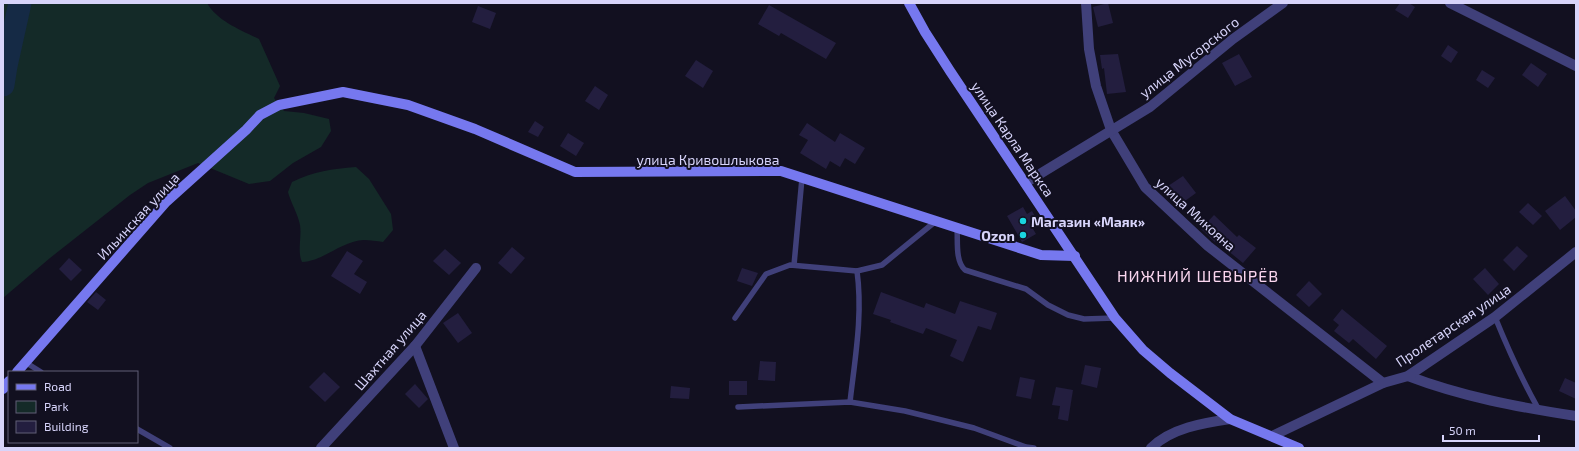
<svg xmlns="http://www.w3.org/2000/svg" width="1579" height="451" font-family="'Exo 2',sans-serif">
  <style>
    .green { fill: #142a28 }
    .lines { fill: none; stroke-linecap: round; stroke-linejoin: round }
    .river { stroke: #152a45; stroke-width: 23 }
    .building { fill: #231e3f }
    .lane { stroke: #40407a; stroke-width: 5.5 }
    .street { stroke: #40407a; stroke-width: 10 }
    .secondary { stroke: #7678ef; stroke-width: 10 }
    .poi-dot { fill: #1ad5e0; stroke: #121020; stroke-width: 1.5 }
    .labels { text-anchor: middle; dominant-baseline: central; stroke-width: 4; stroke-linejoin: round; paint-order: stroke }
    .street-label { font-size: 14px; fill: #d7d4fa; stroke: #121020 }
    .poi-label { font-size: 14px; font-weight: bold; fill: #d7d4fa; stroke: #121020; text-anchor: start }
    .quarter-label { font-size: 16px; letter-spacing: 1px; fill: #fad6ef; stroke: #121020 }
  </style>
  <rect width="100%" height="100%" fill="#121020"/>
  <g class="green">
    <path d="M3,3H207C217,21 241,30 259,39L280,86L274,98L284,111L304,113L329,119L331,131L321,147L293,163L270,181L249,184L198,163L148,183L130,195L50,258L3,298Z"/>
    <path d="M356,167L369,179L391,214L393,230L383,242C377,241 370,240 364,240C341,241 324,261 302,262C297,251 302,237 300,225C298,214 291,203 288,192L292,182C315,171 331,169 356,167Z"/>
  </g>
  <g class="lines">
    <polyline class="river" points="3,85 6,66 20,3"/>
  </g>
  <g class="building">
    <polygon points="1108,3 1113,23 1098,27 1093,7"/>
    <polygon points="1400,3 1409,3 1415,7 1408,18 1395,10"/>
    <polygon points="769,5 836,43 826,59 781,33 779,36 758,24"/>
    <polygon points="478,6 496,13 490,29 472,22"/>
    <polygon points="1448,45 1458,52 1451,63 1441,56"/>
    <polygon points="1118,54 1126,92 1107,94 1104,68 1102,69 1100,55"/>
    <polygon points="1239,54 1252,77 1235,86 1222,63"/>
    <polygon points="696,60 713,71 703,88 685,76"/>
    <polygon points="1531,63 1547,74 1538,87 1522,75"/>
    <polygon points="1482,70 1495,78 1488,88 1476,80"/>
    <polygon points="595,86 608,95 599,110 585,101"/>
    <polygon points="535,121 544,127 538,137 528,132"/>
    <polygon points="807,123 835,142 840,133 865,148 855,164 845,158 840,167 830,161 826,169 800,153 808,140 799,135"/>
    <polygon points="568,133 584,143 576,156 560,146"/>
    <polygon points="1183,176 1196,193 1178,206 1165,188"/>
    <polygon points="1565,196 1576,211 1576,217 1560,230 1545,211"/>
    <polygon points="1528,203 1542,216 1533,225 1519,212"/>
    <polygon points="1023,207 1027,214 1032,211 1040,225 1033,229 1036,234 1022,242 1007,216"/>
    <polygon points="1214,215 1237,237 1239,235 1256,248 1243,263 1216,241 1215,242 1201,229"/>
    <polygon points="1517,246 1528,256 1514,271 1503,260"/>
    <polygon points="512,247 525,258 511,274 498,263"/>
    <polygon points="445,249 461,263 449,275 433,261"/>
    <polygon points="347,251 363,261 354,274 367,282 360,294 331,276"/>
    <polygon points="69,258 82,270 71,281 59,269"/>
    <polygon points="742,268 758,273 752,286 737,281"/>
    <polygon points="1485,268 1499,284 1488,295 1473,279"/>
    <polygon points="1309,281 1322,294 1309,307 1296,295"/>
    <polygon points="96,292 106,300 98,310 87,302"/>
    <polygon points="881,292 924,308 926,303 955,314 960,301 997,313 991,330 978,326 963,362 950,356 957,340 926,328 923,334 890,322 891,320 873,314"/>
    <polygon points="1342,309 1387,346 1376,359 1353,339 1349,343 1334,331 1339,325 1333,320"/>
    <polygon points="458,313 472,333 458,343 443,323"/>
    <polygon points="760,361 776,362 775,381 758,380"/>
    <polygon points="1085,365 1101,368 1097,388 1081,384"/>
    <polygon points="324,372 340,387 325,402 309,387"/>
    <polygon points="1020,377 1035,380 1031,399 1016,396"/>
    <polygon points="1565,378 1576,383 1576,399 1559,391"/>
    <rect x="729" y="381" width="18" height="14"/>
    <polygon points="415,384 428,399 419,408 405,394"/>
    <polygon points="671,386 690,388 689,399 670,398"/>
    <polygon points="1056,387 1073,390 1068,421 1058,419 1060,406 1052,405"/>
  </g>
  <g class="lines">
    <g class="lane">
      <path d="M957,228C958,241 955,261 965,270L1026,289L1048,305L1068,315L1084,319L1115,318"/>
      <polyline points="794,265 802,178"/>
      <path d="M1495,317C1508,349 1522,380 1539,410"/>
      <polyline points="735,318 766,274 790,265 857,271 882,265 936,221"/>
      <polyline points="25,362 41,372"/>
      <path d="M850,402C855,358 863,315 857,271"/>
      <polyline points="738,407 850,402 905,411 974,428 1026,447 1034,448"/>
      <polyline points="137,429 170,448"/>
    </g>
    <g class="street">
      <polyline points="1086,3 1089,49 1096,86 1111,130 1145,187 1208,246 1383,383"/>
      <polyline points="1450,3 1576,66"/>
      <polyline points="1025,183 1150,107 1233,39 1283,3"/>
      <polyline points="415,346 454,448"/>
      <path d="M1408,376C1463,397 1518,407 1576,416"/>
      <polyline points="1272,436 1383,383 1408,376 1495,317 1576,252"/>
      <polyline points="321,448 415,346 476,268"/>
      <path d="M1151,448C1171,428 1203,423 1230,419"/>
    </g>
    <g class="secondary">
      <polyline points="909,3 925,32 950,71 1115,318 1143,350 1170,373 1230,419 1299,448"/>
      <polyline points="17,372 166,202 246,130 260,115 279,105 343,92 408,105 475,129 575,172 781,171 1041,255 1075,256"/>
      <polyline points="3,389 9,381"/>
    </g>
  </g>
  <g class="poi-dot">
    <circle cx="1023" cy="221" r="4"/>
    <circle cx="1023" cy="235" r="4"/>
  </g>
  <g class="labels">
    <g class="street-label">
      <text transform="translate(1189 57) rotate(-38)">улица Мусорского</text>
      <text transform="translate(1013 139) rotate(56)">улица Карла Маркса</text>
      <text x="708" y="159">улица Кривошлыкова</text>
      <text transform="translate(1196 214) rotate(42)">улица Микояна</text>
      <text transform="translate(138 216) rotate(-47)">Ильинская улица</text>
      <text transform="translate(1453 325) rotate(-34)">Пролетарская улица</text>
      <text transform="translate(390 350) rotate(-49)">Шахтная улица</text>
    </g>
    <g class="poi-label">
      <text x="1031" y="221">Магазин «Маяк»</text>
      <text x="1015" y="235" text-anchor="end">Ozon</text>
    </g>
    <g class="quarter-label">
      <text x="1198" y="275">НИЖНИЙ ШЕВЫРЁВ</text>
    </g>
  </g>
  <rect width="1579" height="451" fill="none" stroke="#d7d4fa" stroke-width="8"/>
  <rect x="8" y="371" width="130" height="72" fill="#121020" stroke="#615e77"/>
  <rect x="16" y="384" width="20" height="6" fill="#7678ef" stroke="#615e77"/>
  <text x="44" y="391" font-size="12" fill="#d7d4fa">Road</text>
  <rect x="16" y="401" width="20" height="12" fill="#142a28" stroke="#615e77"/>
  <text x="44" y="411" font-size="12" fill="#d7d4fa">Park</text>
  <rect x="16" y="421" width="20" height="12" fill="#231e3f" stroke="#615e77"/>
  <text x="44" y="431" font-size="12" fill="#d7d4fa">Building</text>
  <path d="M1443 435v6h96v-6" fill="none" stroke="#d7d4fa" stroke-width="2"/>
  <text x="1449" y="435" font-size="12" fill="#d7d4fa" stroke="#121020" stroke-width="3" paint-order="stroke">50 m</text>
</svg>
